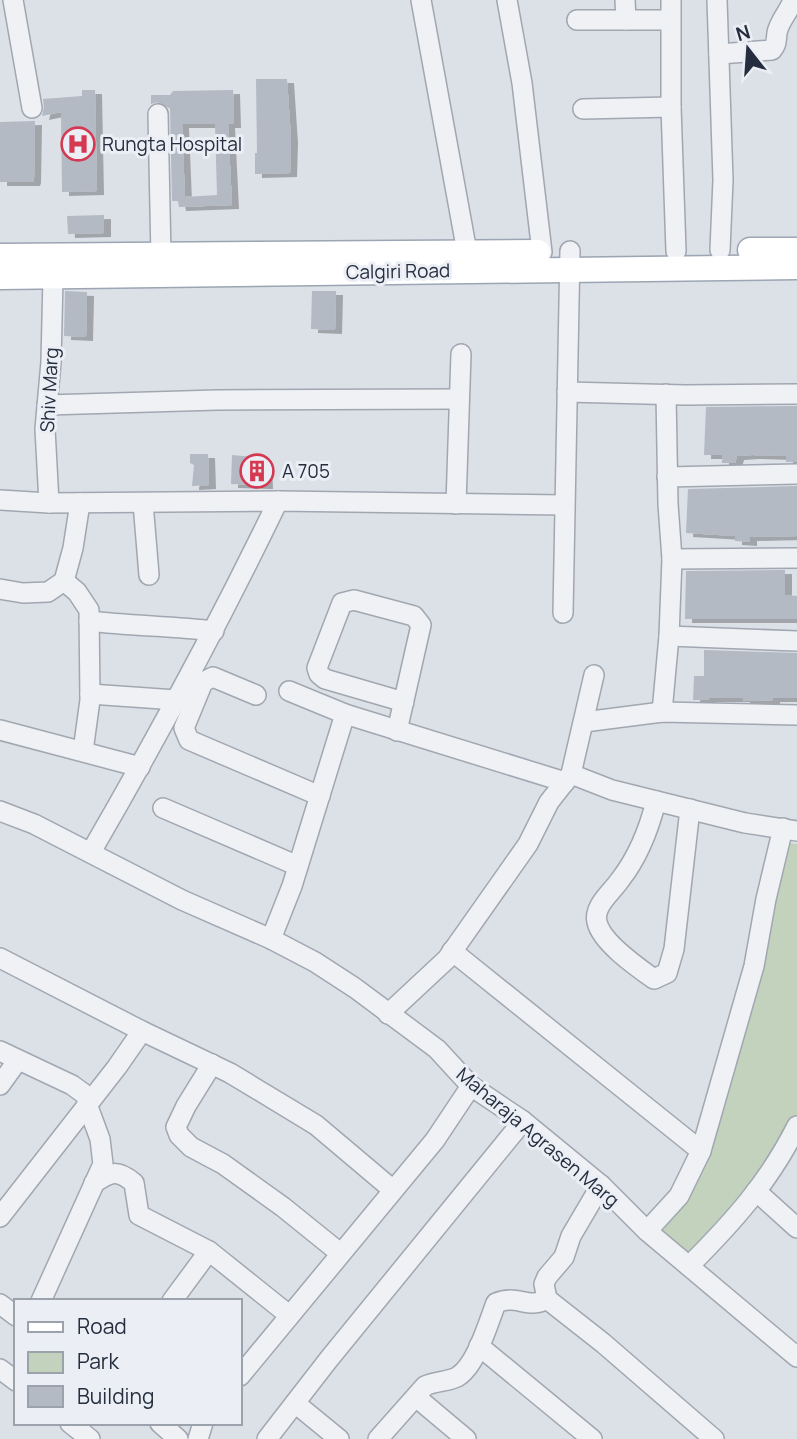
<svg xmlns="http://www.w3.org/2000/svg" width="797" height="1439" font-family="Manrope,sans-serif">
  <style>
    .green { fill: #c2d2bd }
    .building { fill: #b3bac4; fill-rule: evenodd; filter: url(#shadow) }
    .lines { fill: none; stroke-linecap: round; stroke-linejoin: round }
    .minor-casing { stroke: #a1a7b1; stroke-width: 22 }
    .major-casing { stroke: #9ba5b3; stroke-width: 27 }
    .minor { stroke: #eff1f5; stroke-width: 19 }
    .major { stroke: #fff; stroke-width: 24 }
    .labels { text-anchor: middle; dominant-baseline: central; stroke-width: 6; stroke-linejoin: round; paint-order: stroke }
    .poi-label { font-size: 19px; fill: #252e3e; stroke: #ebeff5; text-anchor: start }
    .street-label { font-size: 19px; fill: #252e3e; stroke: #ebeff5 }
  </style>
  <defs>
    <filter id="shadow"><feDropShadow dx="7" dy="4" stdDeviation="0" flood-color="#0004"/></filter>
  </defs>
  <rect width="100%" height="100%" fill="#dce0e7"/>
  <polygon class="green" points="778,842 797,844 797,1145 700,1271 650,1226 706,1151"/>
  <g class="building">
    <polygon points="256,79 287,79 291,139 290,173 255,174 255,153 257,153"/>
    <polygon points="82,90 95,90 97,191 62,192 61,112 42,116 44,107 43,99 82,96"/>
    <path d="M233,90L234,124H228L232,205L179,207L178,201H172L170,108L158,102L151,104V95H170L173,91ZM182,124H215L217,195L185,197Z"/>
    <polygon points="35,121 34,179 33,182 0,182 0,122"/>
    <polygon points="104,215 104,233 68,234 67,216"/>
    <polygon points="65,291 87,292 86,337 64,336"/>
    <polygon points="312,291 336,291 335,330 311,329"/>
    <polygon points="797,406 797,462 786,462 786,456 752,455 737,456 735,463 722,463 722,455 704,455 706,407"/>
    <polygon points="190,454 208,454 209,485 192,486 194,465 190,463"/>
    <polygon points="232,455 265,458 266,485 231,484"/>
    <polygon points="797,486 797,536 750,537 750,542 735,541 735,536 686,533 688,489"/>
    <polygon points="785,570 785,595 797,596 797,619 685,619 686,571"/>
    <polygon points="704,650 797,653 797,698 773,698 773,700 757,701 743,701 743,698 709,698 709,700 693,700 694,676 704,676"/>
  </g>
  <g class="lines">
    <defs>
      <g id="minor">
        <polyline points="13,0 32,108"/>
        <polyline points="421,0 467,252"/>
        <polyline points="507,0 522,83 542,252"/>
        <polyline points="625,0 626,20"/>
        <polyline points="671,0 671,107 676,251"/>
        <polyline points="717,0 723,180 720,250"/>
        <polyline points="577,20 670,20"/>
        <path d="M719,54L772,50C777,44 776,41 777,33C779,21 789,12 793,0"/>
        <polyline points="583,109 671,107"/>
        <polyline points="158,114 161,256"/>
        <polyline points="567,392 685,395 797,394"/>
        <polyline points="47,405 217,400 459,399"/>
        <polyline points="667,477 797,474"/>
        <polyline points="0,500 49,503 278,501 564,505"/>
        <polyline points="49,503 45,429 51,362 53,277"/>
        <polyline points="143,503 149,575"/>
        <polyline points="456,504 461,354"/>
        <polyline points="672,559 797,558"/>
        <polyline points="64,581 77,592 89,610 90,700 83,751"/>
        <polyline points="0,589 23,593 48,592 64,581 73,548 80,503"/>
        <polyline points="563,613 570,251"/>
        <path d="M89,621C131,626 172,626 214,631"/>
        <polyline points="669,636 797,641"/>
        <polyline points="289,691 345,714 565,782"/>
        <polyline points="90,694 176,700"/>
        <polyline points="256,695 213,677 203,682 184,728 189,740 320,796"/>
        <polyline points="662,712 669,636 672,559 668,504 666,394"/>
        <polyline points="584,722 662,712 797,715"/>
        <polyline points="0,730 140,767"/>
        <polyline points="397,731 421,625 414,616 354,600 342,603 317,668 319,674 325,679 404,702"/>
        <polyline points="571,774 612,790 745,823 797,831"/>
        <path d="M656,801C649,829 638,857 620,880C612,892 593,906 597,922C601,942 637,967 654,979L667,973L674,949L690,809"/>
        <polyline points="163,808 298,866"/>
        <polyline points="0,811 34,824 182,900 271,939 315,962 355,988 437,1049 471,1086 523,1121 601,1185 647,1231 797,1357"/>
        <path d="M91,852C157,738 220,621 278,501"/>
        <polyline points="271,939 292,886 345,714"/>
        <polyline points="452,951 701,1151"/>
        <polyline points="0,958 142,1031 230,1073 316,1125 393,1190"/>
        <polyline points="388,1014 447,959 528,844 549,802 571,774 594,675"/>
        <polyline points="0,1051 72,1085 87,1096 87,1104 100,1139 103,1164 41,1301"/>
        <polyline points="212,1064 186,1106 176,1127 179,1135 191,1147 223,1164 283,1207 340,1253"/>
        <polyline points="0,1085 18,1060"/>
        <path d="M94,1183C111,1172 117,1169 134,1183L139,1215L209,1251L289,1315"/>
        <polyline points="756,1191 797,1228"/>
        <polyline points="0,1217 117,1067 142,1031"/>
        <polyline points="647,1231 679,1196 701,1151 754,966 766,899 783,828"/>
        <path d="M689,1266C733,1222 769,1182 797,1126"/>
        <polyline points="547,1299 603,1343 714,1439"/>
        <polyline points="172,1301 209,1251"/>
        <polyline points="0,1304 16,1316"/>
        <polyline points="479,1346 592,1439"/>
        <polyline points="0,1369 16,1381"/>
        <polyline points="240,1376 435,1140 471,1086"/>
        <polyline points="416,1397 466,1439"/>
        <polyline points="295,1403 339,1439"/>
        <polyline points="70,1423 90,1439"/>
        <polyline points="160,1423 178,1439"/>
        <polyline points="198,1439 203,1423"/>
        <polyline points="267,1439 329,1359 523,1121"/>
        <path d="M378,1439L425,1386C435,1381 447,1382 457,1377C476,1366 488,1324 496,1303C518,1294 528,1310 547,1299L544,1284L547,1277L564,1257L571,1236L601,1185"/>
      </g>
      <g id="major">
        <polyline points="750,250 797,250"/>
        <polyline points="0,256 538,252"/>
        <polyline points="0,277 797,267"/>
      </g>
    </defs>
    <use href="#minor" class="minor-casing"/>
    <use href="#major" class="major-casing"/>
    <use href="#minor" class="minor"/>
    <use href="#major" class="major"/>
  </g>
  <defs>
    <symbol id="hospital-ring" viewBox="-11 -11 22 22"><circle r="9.5" fill="#ebeff5" stroke="#d53851" stroke-width="1.5"/><path d="M-5-5h3v3.5h4V-5h3V5h-3V1.5h-4V5h-3Z" fill="#d53851"/></symbol>
    <symbol id="building-ring" viewBox="-11 -11 22 22"><circle r="9.5" fill="#ebeff5" stroke="#d53851" stroke-width="1.5"/><path d="M-4-6H4V6H1V3H-1V6H-4ZM-2.5-4.3h1.7v1.8h-1.7ZM.8-4.3h1.7v1.8H.8ZM-2.5-1h1.7V.8h-1.7ZM.8-1h1.7V.8H.8Z" fill="#d53851"/></symbol>
  </defs>
  <g fill-rule="evenodd">
    <use href="#hospital-ring" x="59" y="125" width="38" height="38"/>
    <use href="#building-ring" x="238" y="452" width="38" height="38"/>
  </g>
  <g class="labels">
    <g class="poi-label">
      <text x="102" y="144">Rungta Hospital</text>
      <text x="282" y="471">A 705</text>
    </g>
    <g class="street-label">
      <text transform="translate(398 271) rotate(-1)">Calgiri Road</text>
      <text transform="translate(49 390) rotate(-87)">Shiv Marg</text>
      <text transform="translate(538 1137) rotate(40)">Maharaja Agrasen Marg</text>
    </g>
  </g>
  <rect x="14" y="1299" width="228" height="126" fill="#ebeff5" stroke="#9ca2ac" stroke-width="2"/>
  <rect x="28" y="1322" width="35" height="10" fill="#ffffff" stroke="#9ca2ac" stroke-width="2"/>
  <text x="77" y="1334" font-size="21" fill="#252e3e">Road</text>
  <rect x="28" y="1352" width="35" height="21" fill="#c2d2bd" stroke="#9ca2ac" stroke-width="2"/>
  <text x="77" y="1369" font-size="21" fill="#252e3e">Park</text>
  <rect x="28" y="1386" width="35" height="21" fill="#b3bac4" stroke="#9ca2ac" stroke-width="2"/>
  <text x="77" y="1404" font-size="21" fill="#252e3e">Building</text>
  <g transform="translate(748 49) rotate(343)" stroke="#ebeff5" stroke-width="5" paint-order="stroke">
  <path d="M0-5L12 26L0 18L-12 26Z" fill="#252e3e"/>
  <text y="-10" font-size="19" font-weight="bold" text-anchor="middle" fill="#252e3e">N</text>
  </g>
</svg>
